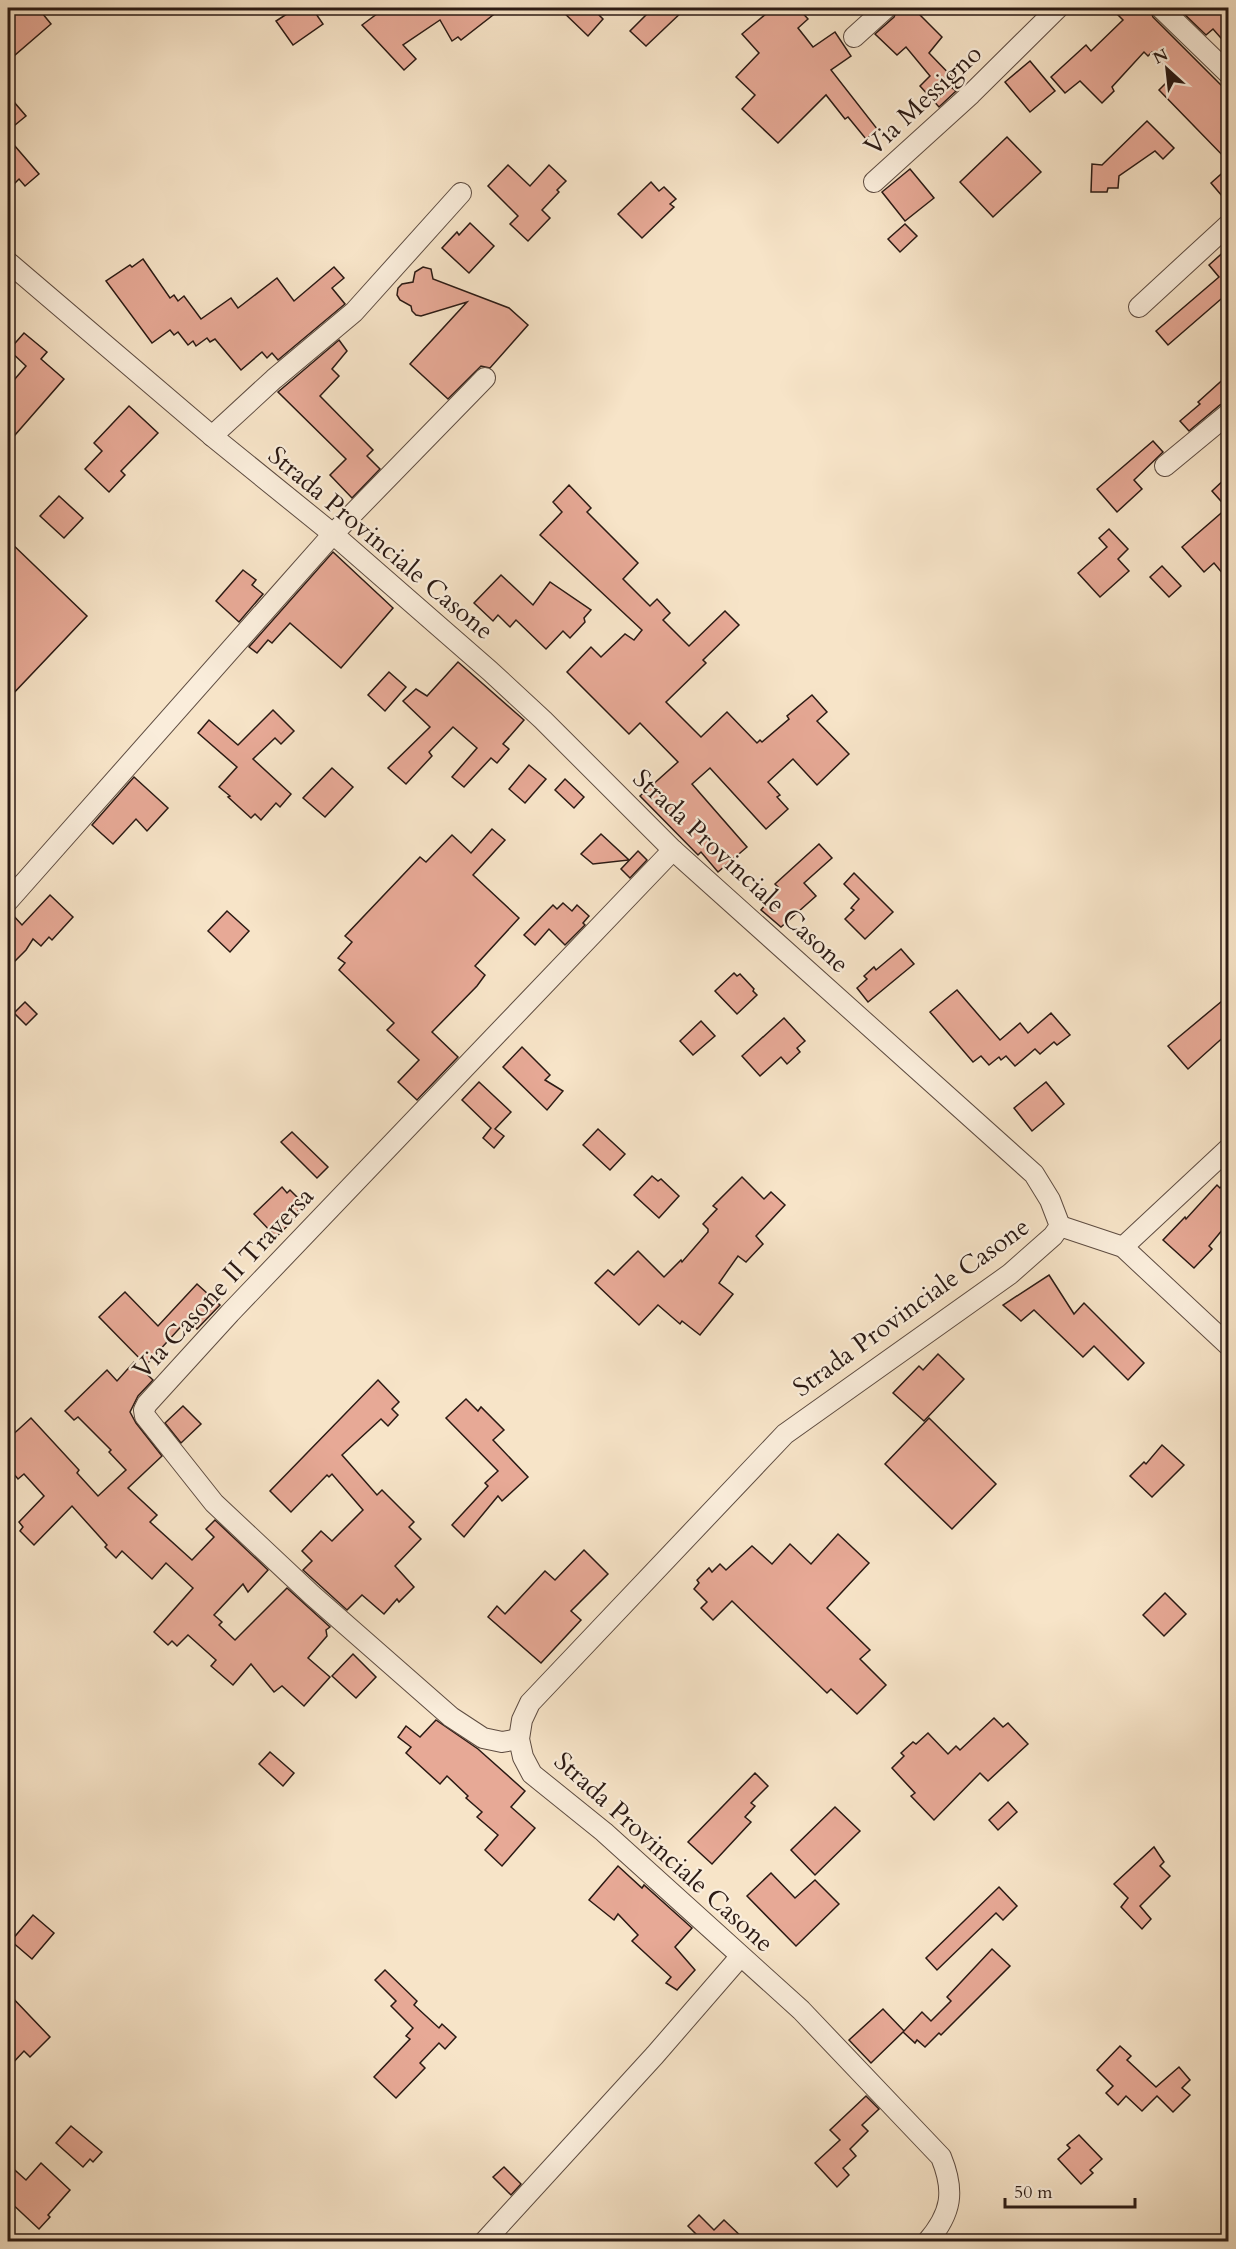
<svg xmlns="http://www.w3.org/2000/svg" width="1236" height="2249" font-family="Cardo,serif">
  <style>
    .building { fill: #e7a996; stroke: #2b1a14; stroke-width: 1.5 }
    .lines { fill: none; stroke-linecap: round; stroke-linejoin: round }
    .minor-casing { stroke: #5e4c41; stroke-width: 22 }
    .minor { stroke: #faeddb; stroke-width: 20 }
    .labels { text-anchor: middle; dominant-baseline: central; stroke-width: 4.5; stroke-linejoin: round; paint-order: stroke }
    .street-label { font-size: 26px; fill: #2b1a14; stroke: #faeddb }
  </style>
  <rect width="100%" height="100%" fill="#f7e4c8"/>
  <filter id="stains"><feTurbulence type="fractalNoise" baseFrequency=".00333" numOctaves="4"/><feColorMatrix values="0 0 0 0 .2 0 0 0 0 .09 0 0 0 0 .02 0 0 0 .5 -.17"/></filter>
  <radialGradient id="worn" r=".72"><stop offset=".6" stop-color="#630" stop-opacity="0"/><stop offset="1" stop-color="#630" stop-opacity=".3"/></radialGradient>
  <g class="building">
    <polygon points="8,8 38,8 51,24 8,61"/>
    <polygon points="296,8 312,8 323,24 293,45 276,21"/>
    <polygon points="385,8 502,8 461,40 458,37 452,41 440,20 403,45 416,59 404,70 362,25"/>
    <polygon points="559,8 592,8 603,19 588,36"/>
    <polygon points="653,8 686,8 646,46 630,31"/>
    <polygon points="773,8 798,8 808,19 798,28 813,47 835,32 851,56 831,70 878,130 866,139 848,117 845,119 826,95 778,143 742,109 755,95 736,77 759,53 742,34"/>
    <polygon points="898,8 913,8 942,37 929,53 958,83 952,88 956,91 939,107 920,86 930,76 906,47 897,55 875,34 894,17"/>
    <polygon points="1111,8 1149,8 1153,17 1228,92 1228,161 1159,90 1174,75 1152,52 1148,56 1144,52 1112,87 1114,91 1102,103 1080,81 1065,93 1051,77 1086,45 1091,51 1123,20"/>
    <polygon points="1178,8 1228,8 1228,46 1213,29 1206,35"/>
    <polygon points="1030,61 1055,91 1030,112 1005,82"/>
    <polygon points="8,95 26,116 15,125 8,117"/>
    <polygon points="1147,121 1174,148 1163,159 1155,151 1119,176 1118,188 1108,188 1107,192 1091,192 1092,164 1102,165"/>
    <polygon points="1007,137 1041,172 993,217 960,182"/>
    <polygon points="8,138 39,174 25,186 19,179 8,190"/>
    <polygon points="508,165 530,186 549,165 566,181 557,190 559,192 542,210 550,218 528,241 510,224 518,216 488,186"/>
    <polygon points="1228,168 1228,203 1211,183"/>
    <polygon points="910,169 934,198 905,221 882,192"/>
    <polygon points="651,182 659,191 664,187 676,199 670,204 674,207 642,238 618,214"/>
    <polygon points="470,223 494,246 469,273 442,248 457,232 459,235"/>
    <polygon points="905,224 917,236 900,252 888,239"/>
    <polygon points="1228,248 1228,293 1168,345 1156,331 1219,277 1209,265"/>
    <polygon points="143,259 170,298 174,295 178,301 184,296 201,319 231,298 238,308 277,278 294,301 334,267 344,278 332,288 345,304 278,360 272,353 267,358 262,352 241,370 215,339 210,342 207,338 196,346 193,341 188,345 178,332 174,335 170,330 152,343 106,281 130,265 132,267"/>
    <polygon points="423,267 431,269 433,279 509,308 528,325 490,368 481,366 448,399 410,364 467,302 421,316 416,315 412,311 411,306 400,300 397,295 398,288 402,284 413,282 415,272"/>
    <polygon points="24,333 47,352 41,359 64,379 8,443 8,387 26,366 9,350"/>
    <polygon points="339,340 347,351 332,369 339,376 320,396 373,450 367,456 380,469 352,498 330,475 346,459 278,392"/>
    <polygon points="1228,375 1228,402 1220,405 1189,431 1180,421 1200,404 1198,402"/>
    <polygon points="129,406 158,433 121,471 125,475 109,492 85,469 102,451 94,443"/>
    <polygon points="1153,441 1163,452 1134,480 1142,489 1117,512 1097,489"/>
    <polygon points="1228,476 1228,525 1222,531 1228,539 1228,580 1214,563 1204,572 1182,547 1227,508 1212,491"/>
    <polygon points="569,485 591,508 587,512 638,563 623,579 650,606 657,599 670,613 663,620 689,646 725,611 739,625 703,660 706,663 666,702 701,737 727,712 757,743 760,740 762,742 789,719 787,716 812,695 827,712 817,721 849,754 817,785 793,759 768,782 780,795 777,797 788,809 766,829 710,768 692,784 747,847 718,872 701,852 698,855 640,796 678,762 640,723 629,734 567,672 591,647 601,657 625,634 634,640 642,630 540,535 562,512 553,502"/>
    <polygon points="59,496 83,518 64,538 40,516"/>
    <polygon points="1109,529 1128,549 1118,559 1129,571 1100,597 1078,573 1107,547 1099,538"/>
    <polygon points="8,540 87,616 8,699"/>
    <polygon points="333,552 393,608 341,668 290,623 272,643 268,640 257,653 249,647"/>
    <polygon points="1162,566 1181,586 1169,597 1150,577"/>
    <polygon points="243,570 256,580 252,585 263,594 239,622 216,601"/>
    <polygon points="501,575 533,605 550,582 591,610 584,618 585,622 570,638 563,631 546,649 516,620 510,627 498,615 493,621 474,603"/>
    <polygon points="458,662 524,720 503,744 509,749 497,763 491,758 464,787 452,777 477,748 453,727 429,752 432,756 406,784 388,768 430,727 403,701 416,689 427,696"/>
    <polygon points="389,672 406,687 385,711 368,695"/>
    <polygon points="273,710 294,731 281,744 275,738 253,759 291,794 280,807 276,803 261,820 255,814 251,818 228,797 230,796 219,787 237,767 198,733 209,720 238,745"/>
    <polygon points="529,765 546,779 525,803 509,789"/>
    <polygon points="332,768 353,787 325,817 303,798"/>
    <polygon points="134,777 168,808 147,831 136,819 113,844 92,825"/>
    <polygon points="565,779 584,797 574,808 555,790"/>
    <polygon points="492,829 505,840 473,875 519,918 475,966 485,975 477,986 432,1032 458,1057 417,1100 398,1082 419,1060 387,1030 394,1023 339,970 345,963 338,958 352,942 345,936 420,857 426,862 452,835 471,853"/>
    <polygon points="601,834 629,860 593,864 581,854"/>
    <polygon points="819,844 832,858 804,883 816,896 781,927 761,910 779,888 775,884"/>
    <polygon points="638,851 647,860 630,878 621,869"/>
    <polygon points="854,873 893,912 865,939 845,919 854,910 851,908 859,899 844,884"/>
    <polygon points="50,895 73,917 52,940 49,937 41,946 33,939 26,950 8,968 8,913 11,913 22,925"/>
    <polygon points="563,903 572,911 577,905 589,916 583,923 585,925 565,945 549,929 535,945 524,935 553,905 557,909"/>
    <polygon points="227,911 249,931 230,952 208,931"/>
    <polygon points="901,949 914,964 868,1002 857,988 867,979 864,976 874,967 876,970"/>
    <polygon points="734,973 737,976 740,974 754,989 753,991 757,995 737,1014 715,991"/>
    <polygon points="957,990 1000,1040 1020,1023 1028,1033 1051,1013 1070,1035 1057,1045 1054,1042 1040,1054 1035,1049 1015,1066 1006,1056 1001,1060 999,1057 989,1065 981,1056 973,1062 930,1012"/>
    <polygon points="1228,996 1228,1033 1188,1069 1168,1046"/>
    <polygon points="25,1002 37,1014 26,1025 14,1013"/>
    <polygon points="784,1018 805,1041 797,1048 800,1052 787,1064 781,1057 760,1076 742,1056"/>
    <polygon points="701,1021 715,1036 693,1055 680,1041"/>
    <polygon points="522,1047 550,1075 545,1080 563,1091 547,1110 503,1067"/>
    <polygon points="479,1082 511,1112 495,1129 504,1136 494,1148 483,1138 491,1128 462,1100"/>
    <polygon points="1046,1082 1064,1104 1032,1131 1014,1108"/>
    <polygon points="598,1129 625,1154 610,1170 583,1145"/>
    <polygon points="292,1132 328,1167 317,1178 281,1142"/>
    <polygon points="652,1176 658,1181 661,1179 679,1196 659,1218 634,1195"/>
    <polygon points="742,1177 764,1199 771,1192 785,1205 756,1236 763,1244 746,1262 738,1256 719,1283 733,1294 700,1335 682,1321 680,1324 658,1305 639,1325 595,1283 608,1270 614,1275 638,1251 664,1277 681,1260 682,1262 708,1232 708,1229 703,1224 717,1209 713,1206"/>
    <polygon points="1228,1180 1228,1223 1209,1246 1212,1249 1194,1268 1163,1240 1185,1217 1186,1219 1217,1185 1220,1188"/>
    <polygon points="282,1187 287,1193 290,1190 305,1205 298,1211 300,1214 276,1237 254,1214"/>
    <polygon points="1049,1275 1074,1314 1084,1303 1144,1363 1128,1380 1094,1346 1083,1357 1034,1310 1021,1321 1003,1305"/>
    <polygon points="197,1284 220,1305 197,1329 187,1320 146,1365 99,1317 125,1292 158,1326"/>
    <polygon points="938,1354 964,1379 924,1421 893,1393 919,1366 923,1370"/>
    <polygon points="134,1362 153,1380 138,1396 130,1412 136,1423 162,1456 128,1488 157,1515 150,1522 192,1560 214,1537 206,1529 215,1520 268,1570 248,1592 243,1584 214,1615 222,1622 219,1625 235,1640 287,1588 330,1627 326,1630 327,1636 308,1658 330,1677 304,1706 282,1686 274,1692 251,1664 233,1685 211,1666 216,1660 188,1635 177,1646 172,1641 168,1645 154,1632 193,1588 166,1563 152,1579 122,1551 116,1558 105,1547 107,1545 72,1506 34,1545 20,1531 23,1527 19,1522 44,1496 24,1474 18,1479 8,1467 8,1439 31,1418 79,1470 77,1473 98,1496 126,1470 109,1452 111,1450 78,1417 74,1420 65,1411 107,1370 117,1381"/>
    <polygon points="378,1380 399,1402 392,1409 398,1415 388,1426 381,1419 342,1455 377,1495 382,1490 414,1522 409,1527 421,1539 395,1566 414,1587 399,1602 397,1599 384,1614 362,1595 347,1610 303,1570 312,1561 302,1551 321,1531 332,1541 363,1510 332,1474 329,1477 327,1475 291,1512 270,1491"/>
    <polygon points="466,1399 478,1411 481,1407 504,1430 493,1440 528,1477 502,1501 498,1496 464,1537 452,1525 488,1486 485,1483 498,1471 446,1418"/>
    <polygon points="183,1406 201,1424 181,1443 165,1423"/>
    <polygon points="929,1418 996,1484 952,1529 885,1464"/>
    <polygon points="1162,1445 1184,1465 1152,1497 1130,1476 1144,1462 1146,1464"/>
    <polygon points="838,1534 869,1563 827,1608 870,1650 860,1659 886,1685 857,1714 831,1689 827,1693 732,1601 713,1620 701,1608 707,1602 694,1589 699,1583 697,1580 709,1568 712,1572 720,1564 726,1570 752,1546 772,1564 790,1544 811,1564"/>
    <polygon points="584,1550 608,1574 571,1611 581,1620 541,1663 488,1617 497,1606 505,1614 545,1571 555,1580"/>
    <polygon points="1165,1593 1186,1614 1164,1636 1143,1615"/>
    <polygon points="353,1654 376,1677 356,1698 332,1676"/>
    <polygon points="994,1718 1003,1727 1008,1723 1028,1744 988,1781 980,1773 934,1820 911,1796 915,1793 892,1768 904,1756 901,1753 913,1742 916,1744 928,1733 948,1754 956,1746 960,1750"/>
    <polygon points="436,1720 478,1749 525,1791 511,1807 535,1828 502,1866 485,1850 498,1835 477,1817 482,1812 466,1798 468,1796 447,1776 440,1784 406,1753 411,1747 398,1737 406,1726 420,1737"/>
    <polygon points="270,1752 294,1773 283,1786 259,1764"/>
    <polygon points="755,1773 768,1786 751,1803 755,1806 745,1817 751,1822 712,1864 688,1842"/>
    <polygon points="1008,1802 1017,1812 998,1830 989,1820"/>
    <polygon points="835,1807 860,1831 815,1875 791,1850"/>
    <polygon points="1154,1847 1164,1862 1160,1866 1170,1876 1140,1906 1151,1919 1142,1929 1121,1907 1128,1898 1114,1884"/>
    <polygon points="618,1866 642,1888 644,1885 692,1928 675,1947 695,1970 677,1990 666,1983 671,1977 632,1941 638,1935 618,1914 614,1920 589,1900"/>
    <polygon points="771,1873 795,1898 815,1880 839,1904 796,1946 747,1896"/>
    <polygon points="999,1887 1017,1906 1003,1920 996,1913 937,1970 926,1958"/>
    <polygon points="33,1915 54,1933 32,1959 11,1941"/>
    <polygon points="992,1949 1010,1966 941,2035 939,2033 925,2047 917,2040 915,2043 903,2032 871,2063 849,2040 883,2009 904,2031 922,2012 931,2021 951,2001 947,1997"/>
    <polygon points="385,1970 417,2001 414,2005 439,2028 442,2024 456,2037 445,2049 439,2043 420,2063 425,2068 396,2098 374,2077 410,2039 406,2036 413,2028 391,2006 396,2001 375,1980"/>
    <polygon points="8,1993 50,2037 30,2057 24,2051 8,2068"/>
    <polygon points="1120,2046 1131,2056 1127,2060 1156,2087 1179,2067 1190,2080 1182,2088 1190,2095 1173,2112 1157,2096 1142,2111 1126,2096 1118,2105 1106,2093 1113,2086 1097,2070"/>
    <polygon points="866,2096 879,2109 862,2125 868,2131 850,2149 856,2156 843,2168 849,2175 837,2187 815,2163 840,2140 830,2130"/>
    <polygon points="71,2126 102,2152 93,2162 90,2159 83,2167 56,2143"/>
    <polygon points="1079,2135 1102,2159 1090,2170 1093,2173 1081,2184 1058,2159 1070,2148 1067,2145"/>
    <polygon points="41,2163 70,2190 48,2215 50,2217 39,2229 8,2200 8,2164 26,2180"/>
    <polygon points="504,2167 521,2184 511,2195 493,2177"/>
    <polygon points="699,2215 714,2230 724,2220 746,2241 703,2241 688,2226"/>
  </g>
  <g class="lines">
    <defs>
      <g id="minor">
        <polyline points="1161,8 1228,73"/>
        <polyline points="854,37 886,8"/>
        <polyline points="874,182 971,94 1058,8"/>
        <path d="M8,262L212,436L333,534L490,671L543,720L673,850L1034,1174L1050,1200L1060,1226L1053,1236L1010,1274L785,1434L530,1703L522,1720L519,1739L523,1757L532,1774L604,1832L801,2010L941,2157C955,2191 952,2213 927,2242"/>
        <polyline points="1139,307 1228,225"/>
        <polyline points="212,436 274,379 354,312 461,193"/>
        <polyline points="1165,466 1228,414"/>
        <polyline points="8,901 333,534 485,378"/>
        <polyline points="1060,1226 1123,1247 1228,1345"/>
        <polyline points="1123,1247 1228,1149"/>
        <polyline points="519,1739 502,1742 483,1738 451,1717 312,1595 214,1503 145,1416 144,1410 147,1404 230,1313 673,850"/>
        <polyline points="484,2242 655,2055 740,1957"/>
      </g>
    </defs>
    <use href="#minor" class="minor-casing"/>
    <use href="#minor" class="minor"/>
  </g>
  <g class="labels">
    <g class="street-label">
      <text transform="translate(923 100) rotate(-43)">Via Messigno</text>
      <text transform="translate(381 543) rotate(40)">Strada Provinciale Casone</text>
      <text transform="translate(741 871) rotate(43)">Strada Provinciale Casone</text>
      <text transform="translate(223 1283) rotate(-47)">Via Casone II Traversa</text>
      <text transform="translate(911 1307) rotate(-36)">Strada Provinciale Casone</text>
      <text transform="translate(664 1852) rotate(42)">Strada Provinciale Casone</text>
    </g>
  </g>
  <rect width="1236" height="2249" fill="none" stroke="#f7e4c8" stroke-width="30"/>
  <rect x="9" y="9" width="1218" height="2231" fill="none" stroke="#2b1a14" stroke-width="3"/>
  <rect x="15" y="15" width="1206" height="2219" fill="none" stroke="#2b1a14" stroke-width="1.5"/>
  <g transform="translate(1167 69) rotate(333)" stroke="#faeddb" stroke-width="4.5" paint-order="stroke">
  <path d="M0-4.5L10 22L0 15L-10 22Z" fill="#2b1a14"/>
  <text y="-9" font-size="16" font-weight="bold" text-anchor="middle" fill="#2b1a14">N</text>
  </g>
  <path d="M1005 2198v9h130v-9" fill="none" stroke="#2b1a14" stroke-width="3"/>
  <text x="1014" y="2198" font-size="18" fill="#2b1a14" stroke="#faeddb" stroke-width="4.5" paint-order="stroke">50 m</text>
  <rect width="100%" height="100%" filter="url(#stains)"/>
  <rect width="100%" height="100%" fill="url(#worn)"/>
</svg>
